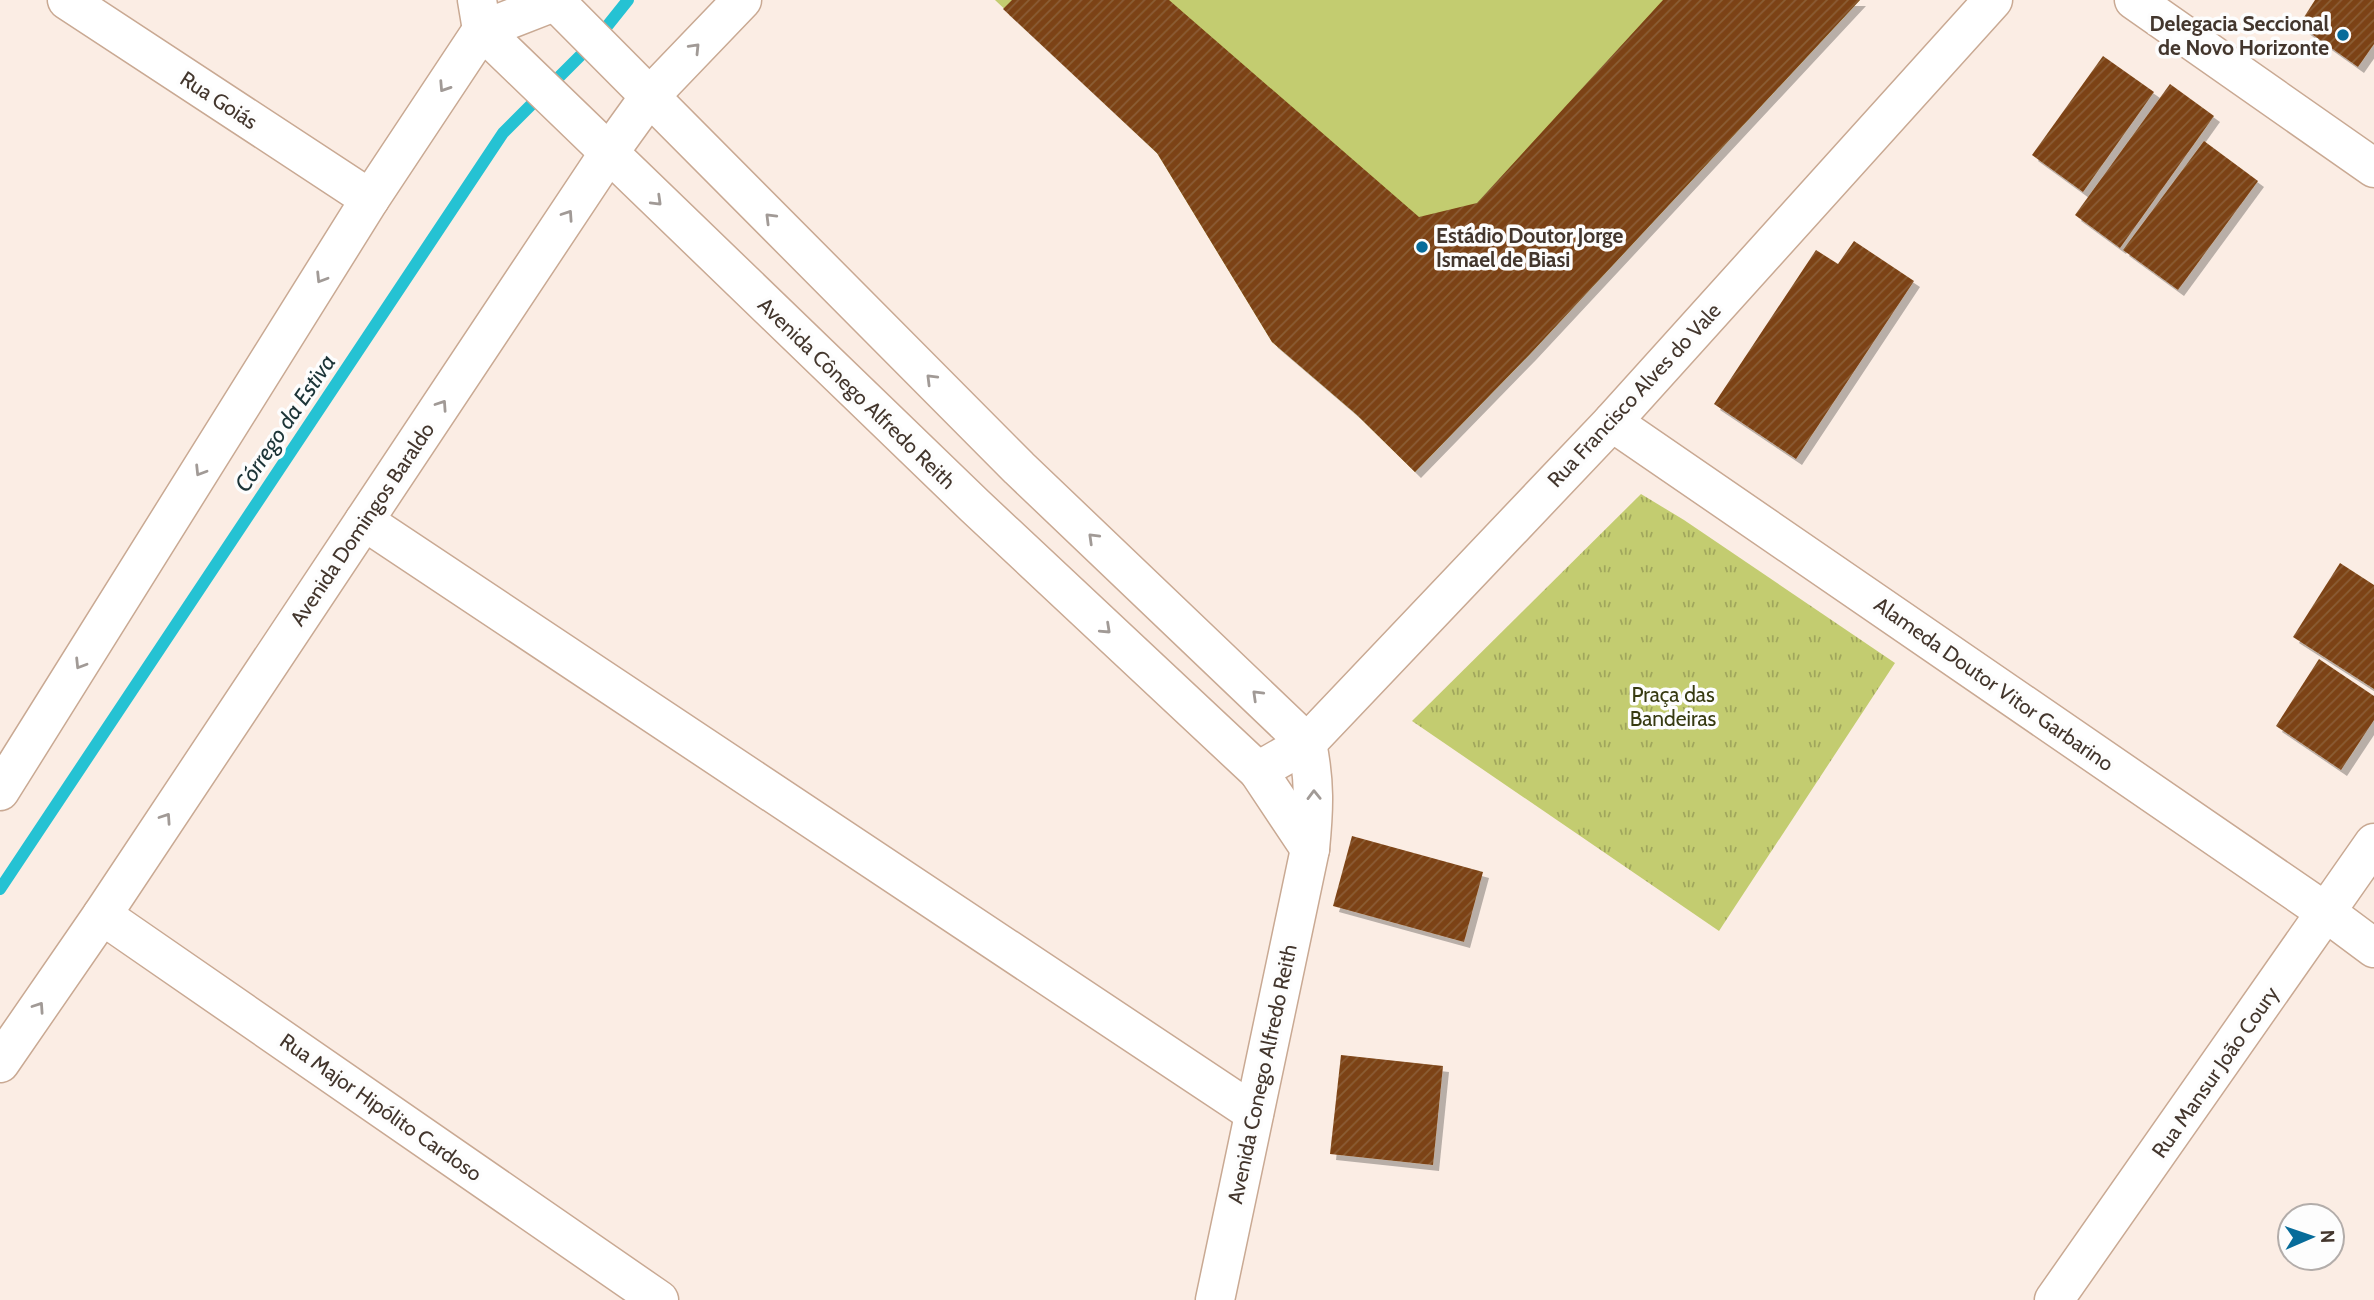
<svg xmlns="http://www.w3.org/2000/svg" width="2374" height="1300" font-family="Cabin,sans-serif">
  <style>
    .grass { fill: url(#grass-tufts) }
    .pitch { fill: #c3cc70 }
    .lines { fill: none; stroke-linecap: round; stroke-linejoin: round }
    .stream { stroke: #25c2d3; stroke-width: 12 }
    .building { fill: url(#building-hatch); filter: url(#shadow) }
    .minor-casing { stroke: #c9a993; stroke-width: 41 }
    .tertiary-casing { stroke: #c9a993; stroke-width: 41 }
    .secondary-casing { stroke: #c9a993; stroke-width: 41 }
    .minor { stroke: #fff; stroke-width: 38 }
    .tertiary { stroke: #fff; stroke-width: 38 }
    .secondary { stroke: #fff; stroke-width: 38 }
    .oneway { stroke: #a19a96 }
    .poi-dot { fill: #076c9a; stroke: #fdfdfd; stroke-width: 2.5 }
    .labels { text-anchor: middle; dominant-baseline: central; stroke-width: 7; stroke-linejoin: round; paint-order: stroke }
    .poi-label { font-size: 21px; font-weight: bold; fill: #43362d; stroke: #fdfdfd; text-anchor: end }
    .street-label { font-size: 21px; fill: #43362d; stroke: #fdfdfd }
    .park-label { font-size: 21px; fill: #373a11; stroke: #fdfdfd }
    .water-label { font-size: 23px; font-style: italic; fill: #1c3437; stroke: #fdfdfd }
  </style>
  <defs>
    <pattern id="grass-tufts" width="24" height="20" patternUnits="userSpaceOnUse" patternTransform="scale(1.75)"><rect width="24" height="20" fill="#c3cc70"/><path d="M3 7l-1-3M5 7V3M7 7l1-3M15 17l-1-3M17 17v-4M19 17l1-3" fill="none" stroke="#a0a65c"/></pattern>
    <pattern id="building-hatch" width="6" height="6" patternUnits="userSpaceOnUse" patternTransform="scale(1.75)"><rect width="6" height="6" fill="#7c4313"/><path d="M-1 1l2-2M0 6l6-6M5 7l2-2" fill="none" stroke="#8b5d36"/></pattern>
    <filter id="shadow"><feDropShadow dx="6" dy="6" stdDeviation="0" flood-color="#0004"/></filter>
  </defs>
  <rect width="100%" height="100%" fill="#fbede4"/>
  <polygon class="grass" points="1641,494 1684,520 1895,663 1719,931 1412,721"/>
  <polygon class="pitch" points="995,0 1860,0 1530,354 1415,472 1356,414 1272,342 1157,153"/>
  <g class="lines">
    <polyline class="stream" points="0,889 503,133 596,40 628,0"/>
  </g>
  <g class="building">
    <polygon points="1012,0 1169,0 1419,217 1477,203 1663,0 1860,0 1530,354 1415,472 1356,414 1272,342 1157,153 1003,9"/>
    <polygon points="2315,0 2374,0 2374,44 2358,67 2299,25"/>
    <polygon points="2103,56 2154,92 2083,192 2032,155"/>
    <polygon points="2170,84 2214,116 2120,248 2075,215"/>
    <polygon points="2204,141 2258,181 2178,290 2123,250"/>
    <polygon points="1854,241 1914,281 1796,459 1714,404 1816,250 1838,264"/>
    <polygon points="2340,563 2374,585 2374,689 2293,637"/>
    <polygon points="2319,659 2374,696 2374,720 2341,770 2276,726"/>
    <polygon points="1352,836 1483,872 1464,942 1333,906"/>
    <polygon points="1341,1055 1443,1066 1433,1165 1330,1154"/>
  </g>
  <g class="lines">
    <defs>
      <g id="minor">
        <polyline points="67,0 370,199"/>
        <polyline points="2134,0 2374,168"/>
        <polyline points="649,97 742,0"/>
        <polyline points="1612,422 2327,913 2374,948"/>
        <polyline points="364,521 1254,1113"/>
        <polyline points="102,915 659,1300"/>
        <polyline points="2054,1300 2374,843"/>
      </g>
      <polyline id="tertiary" points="1258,771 1307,743 1612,422 1993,0"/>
      <g id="secondary">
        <polyline points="477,0 482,30 975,506 1258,771 1310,849"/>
        <path d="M554,0L1019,468L1307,743C1315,782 1314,809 1310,849L1215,1300"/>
        <polyline points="0,791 370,199 482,30 554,2"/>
        <polyline points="0,1063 102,915 608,154 649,97"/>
      </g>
    </defs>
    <use href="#minor" class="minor-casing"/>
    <use href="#tertiary" class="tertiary-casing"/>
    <use href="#secondary" class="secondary-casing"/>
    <use href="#minor" class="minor"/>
    <use href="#tertiary" class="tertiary"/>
    <use href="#secondary" class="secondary"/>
  </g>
  <defs><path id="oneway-chevron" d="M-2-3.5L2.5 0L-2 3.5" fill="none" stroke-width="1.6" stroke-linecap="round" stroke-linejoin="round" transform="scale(1.75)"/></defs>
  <g class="oneway">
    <use href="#oneway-chevron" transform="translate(695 48) rotate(-46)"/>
    <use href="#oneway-chevron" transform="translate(444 87) rotate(123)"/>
    <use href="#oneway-chevron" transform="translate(657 201) rotate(44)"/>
    <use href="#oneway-chevron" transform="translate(568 215) rotate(-56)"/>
    <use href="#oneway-chevron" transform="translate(770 218) rotate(-135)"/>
    <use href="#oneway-chevron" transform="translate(321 278) rotate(122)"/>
    <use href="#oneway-chevron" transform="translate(931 379) rotate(-135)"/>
    <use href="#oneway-chevron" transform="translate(442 405) rotate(-56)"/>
    <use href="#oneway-chevron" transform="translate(200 471) rotate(122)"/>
    <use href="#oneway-chevron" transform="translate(1093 538) rotate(-136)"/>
    <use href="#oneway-chevron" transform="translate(1106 629) rotate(43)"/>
    <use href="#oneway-chevron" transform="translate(80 664) rotate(122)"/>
    <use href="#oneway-chevron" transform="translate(1257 695) rotate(-136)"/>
    <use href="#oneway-chevron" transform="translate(1314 795) rotate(-91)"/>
    <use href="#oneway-chevron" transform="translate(166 818) rotate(-56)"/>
    <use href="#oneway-chevron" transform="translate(39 1007) rotate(-56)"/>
  </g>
  <g class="poi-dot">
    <circle cx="2343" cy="35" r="7"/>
    <circle cx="1422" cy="247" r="7"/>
  </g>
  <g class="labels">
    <g class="poi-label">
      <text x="2329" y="23">Delegacia Seccional<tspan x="2329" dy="24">de Novo Horizonte</tspan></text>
      <text x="1436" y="235" text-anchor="start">Estádio Doutor Jorge<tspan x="1436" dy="24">Ismael de Biasi</tspan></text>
    </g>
    <g class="street-label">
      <text transform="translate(219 100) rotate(33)">Rua Goiás</text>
      <text transform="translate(857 393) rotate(44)">Avenida Cônego Alfredo Reith</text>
      <text transform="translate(1634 395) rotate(-47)">Rua Francisco Alves do Vale</text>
      <text transform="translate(362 524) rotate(-56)">Avenida Domingos Baraldo</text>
      <text transform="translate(1994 684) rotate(35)">Alameda Doutor Vitor Garbarino</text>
      <text transform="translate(2215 1072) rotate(-55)">Rua Mansur João Coury</text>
      <text transform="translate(1262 1074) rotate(-78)">Avenida Conego Alfredo Reith</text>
      <text transform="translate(381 1107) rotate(35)">Rua Major Hipólito Cardoso</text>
    </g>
    <g class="park-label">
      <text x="1673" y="694">Praça das<tspan x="1673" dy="24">Bandeiras</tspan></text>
    </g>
    <g class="water-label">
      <text transform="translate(285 423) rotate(-56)">Córrego da Estiva</text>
    </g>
  </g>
  <g transform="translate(2311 1237) rotate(88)"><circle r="33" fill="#fdfdfd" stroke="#b3adaa" stroke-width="2"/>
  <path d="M0-5L12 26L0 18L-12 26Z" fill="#076c9a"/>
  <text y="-10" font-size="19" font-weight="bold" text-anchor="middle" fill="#43362d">N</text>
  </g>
</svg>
